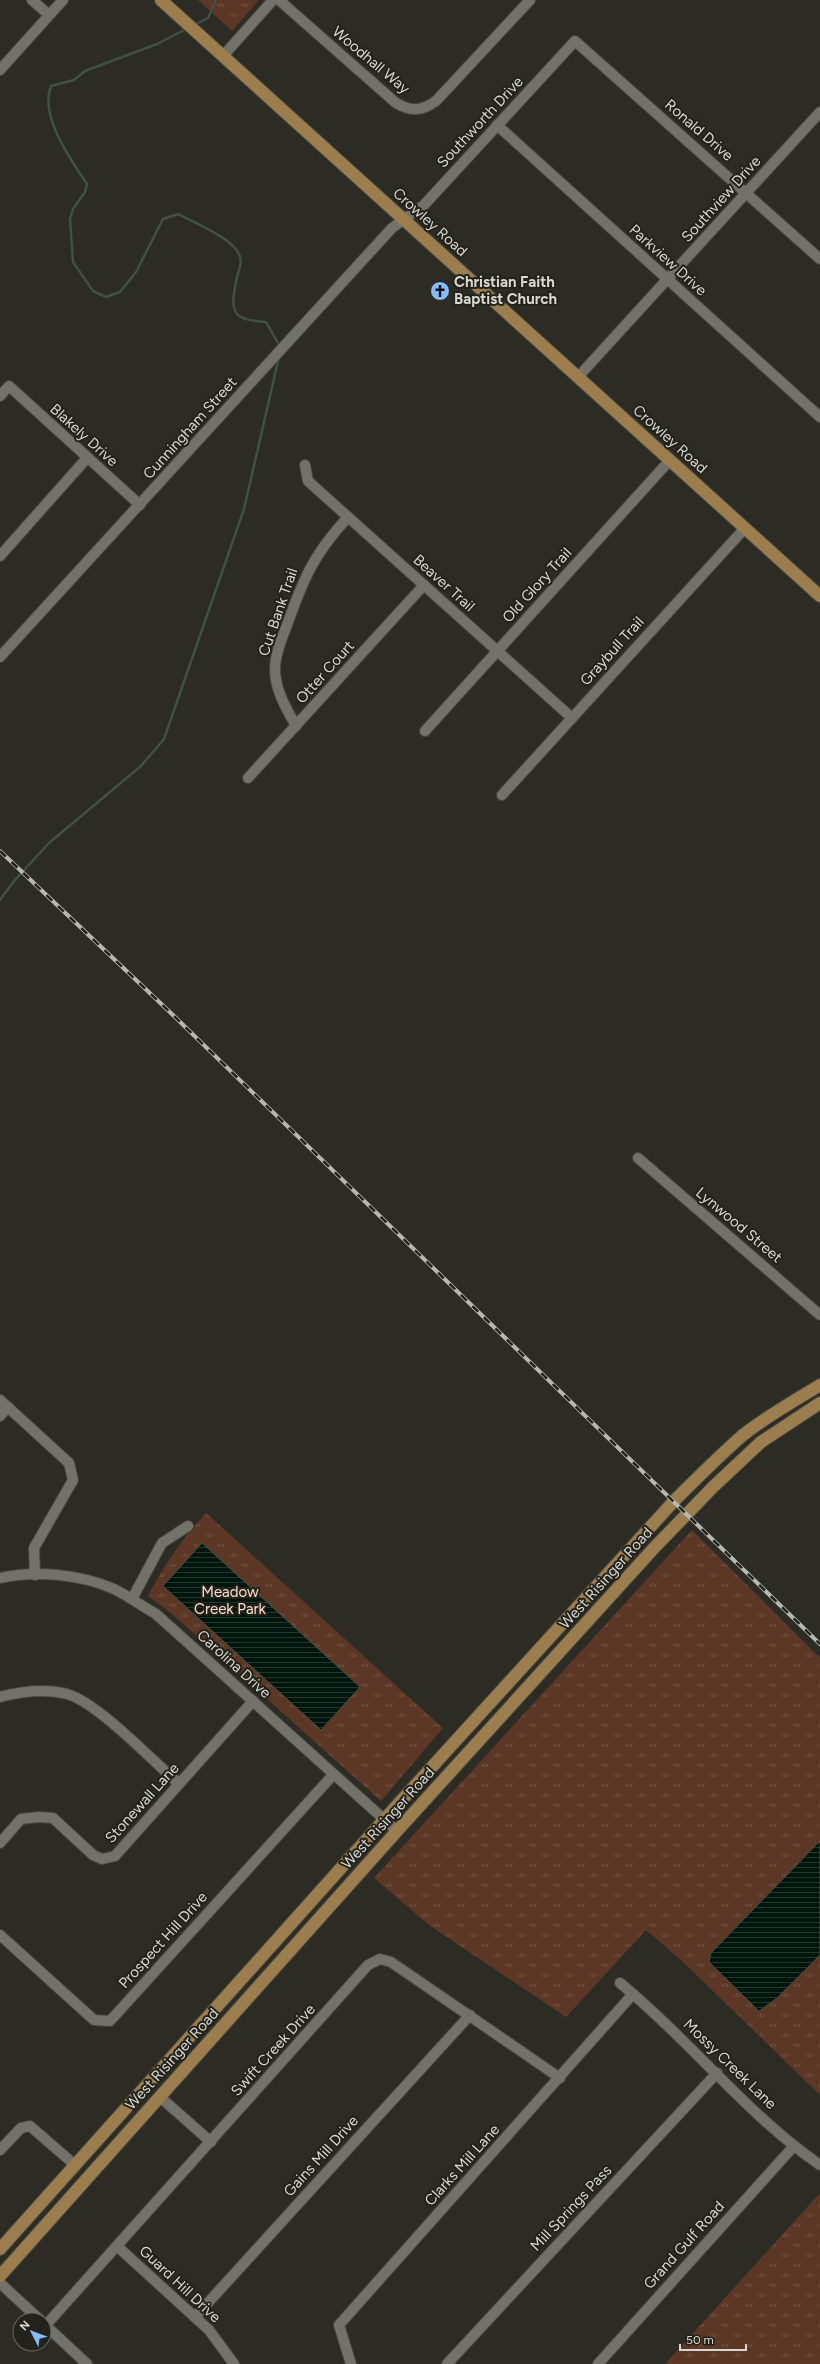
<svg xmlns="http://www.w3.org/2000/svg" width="820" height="2364" font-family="Figtree,sans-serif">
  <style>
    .grass { fill: url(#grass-tufts) }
    .water { fill: url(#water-rules); stroke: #415047 }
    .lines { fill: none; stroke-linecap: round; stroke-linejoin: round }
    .stream { stroke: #415047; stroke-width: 2.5 }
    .minor-casing { stroke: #484740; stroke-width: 12 }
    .major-casing { stroke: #484740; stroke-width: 14 }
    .minor { stroke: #73726a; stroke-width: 10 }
    .major { stroke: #9c7e4e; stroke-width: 12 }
    .rail-casing { stroke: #b8b8b3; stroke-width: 4 }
    .rail { stroke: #23221b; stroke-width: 2.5; stroke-dasharray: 8; stroke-linecap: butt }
    .labels { text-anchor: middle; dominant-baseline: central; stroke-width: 4; stroke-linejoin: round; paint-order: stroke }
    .street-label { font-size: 15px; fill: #d8d8d3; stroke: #23221b }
    .poi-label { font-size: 15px; font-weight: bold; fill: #d8d8d3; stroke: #23221b; text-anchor: start }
    .park-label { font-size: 15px; fill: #fadccf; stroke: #23221b }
  </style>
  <defs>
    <pattern id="grass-tufts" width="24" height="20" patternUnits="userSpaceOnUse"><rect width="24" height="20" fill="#5c3725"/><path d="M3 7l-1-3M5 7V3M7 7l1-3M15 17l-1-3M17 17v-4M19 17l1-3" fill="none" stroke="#735344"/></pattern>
    <pattern id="water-rules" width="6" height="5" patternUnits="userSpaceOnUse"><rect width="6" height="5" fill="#00150b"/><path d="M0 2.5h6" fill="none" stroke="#24362e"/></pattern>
  </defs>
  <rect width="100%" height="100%" fill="#2c2c24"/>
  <g class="grass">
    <polygon points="198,0 259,0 232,31"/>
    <path d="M206,1513L443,1728L381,1801L171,1613L148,1596C164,1565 182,1539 206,1513Z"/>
    <polygon points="692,1530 820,1658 820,2095 681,1960 646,1930 566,2017 429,1925 374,1878"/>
    <polygon points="820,2193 820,2364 665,2364"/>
  </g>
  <g class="water">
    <polygon points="202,1543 360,1687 321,1730 163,1586"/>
    <polygon points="820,1841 820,1955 777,1998 759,2011 709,1962 711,1953"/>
  </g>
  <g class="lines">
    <g class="stream">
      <polyline points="194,25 208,18 216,0"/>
      <path d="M188,28L157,44L85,71L74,80L51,86C39,116 71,160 87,184L85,192L73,209L70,219L73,262L93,291L106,297L120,292L136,272L163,219L178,214C193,222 232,238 239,254C243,262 239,269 237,277C230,311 230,320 266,322L278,343"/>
      <polyline points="0,900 14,881 49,843 141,766 164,739 244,509 279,357"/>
    </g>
    <defs>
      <g id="minor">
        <polyline points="32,0 49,15"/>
        <path d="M279,0L396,103C411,112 422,111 436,101L530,0"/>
        <polyline points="223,56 273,0"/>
        <polyline points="0,70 63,0"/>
        <polyline points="497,125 820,417"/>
        <polyline points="578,377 820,112"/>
        <polyline points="0,396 9,386 140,505"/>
        <polyline points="305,465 308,481 572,718"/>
        <polyline points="0,556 87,458"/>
        <polyline points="0,657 392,228 424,205 575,41 820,259"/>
        <path d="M296,726C286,708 275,690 275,669C275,654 282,638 287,625C304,577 314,554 348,517"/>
        <polyline points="425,731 670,460"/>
        <polyline points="248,778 424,585"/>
        <polyline points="502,795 745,528"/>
        <polyline points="638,1158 820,1315"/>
        <polyline points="0,1400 69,1463 73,1480 34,1548 35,1575"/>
        <polyline points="0,1416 8,1407"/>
        <path d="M0,1578C35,1570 80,1574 114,1589C128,1596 142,1606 156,1614L397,1831"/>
        <polyline points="132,1599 162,1543 188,1526"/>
        <path d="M0,1697C22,1691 44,1688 67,1694C97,1702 154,1762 179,1784"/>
        <polyline points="0,1843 21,1819 39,1817 53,1818 93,1855 102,1859 115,1856 253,1701"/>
        <polyline points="0,1935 94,2020 110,2021 333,1775"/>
        <path d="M620,1983C690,2040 746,2114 820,2165"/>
        <polyline points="160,2097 211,2142"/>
        <polyline points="0,2150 21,2128 30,2126 75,2165"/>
        <polyline points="118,2247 209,2330 234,2364"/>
        <polyline points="0,2283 40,2320"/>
        <polyline points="195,2317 470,2015"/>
        <polyline points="44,2324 87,2364"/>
        <polyline points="46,2325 368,1965 380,1959 391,1962 560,2078"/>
        <polyline points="351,2364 339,2325 633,1994"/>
        <polyline points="447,2364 717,2073"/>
        <polyline points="598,2364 793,2147"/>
      </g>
      <g id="major">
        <polyline points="161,0 820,596"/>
        <path d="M0,2249L400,1802L674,1501C697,1478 719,1456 743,1435C767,1416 794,1401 820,1385"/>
        <polyline points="0,2276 397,1831 654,1548 713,1487 761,1442 820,1403"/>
      </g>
    </defs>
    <use href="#minor" class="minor-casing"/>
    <use href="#major" class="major-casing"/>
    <use href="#minor" class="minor"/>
    <use href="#major" class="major"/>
    <defs>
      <polyline id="rail" points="0,851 174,1016 820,1644"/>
    </defs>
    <use href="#rail" class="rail-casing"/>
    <use href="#rail" class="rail"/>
  </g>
  <defs>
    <symbol id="church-disc" viewBox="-11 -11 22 22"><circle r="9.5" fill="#85bbfb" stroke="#23221b"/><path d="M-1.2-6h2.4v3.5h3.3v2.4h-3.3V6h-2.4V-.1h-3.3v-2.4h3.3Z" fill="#111"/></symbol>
  </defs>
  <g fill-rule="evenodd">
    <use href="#church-disc" x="429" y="280" width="22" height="22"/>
  </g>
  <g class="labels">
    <g class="street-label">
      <text transform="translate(371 60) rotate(40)">Woodhall Way</text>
      <text transform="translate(480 122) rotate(-47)">Southworth Drive</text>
      <text transform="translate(699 130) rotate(41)">Ronald Drive</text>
      <text transform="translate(721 199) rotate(-48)">Southview Drive</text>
      <text transform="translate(430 222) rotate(42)">Crowley Road</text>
      <text transform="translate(668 260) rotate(42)">Parkview Drive</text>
      <text transform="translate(190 428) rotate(-48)">Cunningham Street</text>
      <text transform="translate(84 435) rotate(42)">Blakely Drive</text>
      <text transform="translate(670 439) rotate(42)">Crowley Road</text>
      <text transform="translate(444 583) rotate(42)">Beaver Trail</text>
      <text transform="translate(537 585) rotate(-48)">Old Glory Trail</text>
      <text transform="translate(278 612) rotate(-71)">Cut Bank Trail</text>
      <text transform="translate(612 651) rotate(-48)">Graybull Trail</text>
      <text transform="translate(325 672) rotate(-48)">Otter Court</text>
      <text transform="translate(739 1225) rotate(40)">Lynwood Street</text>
      <text transform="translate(606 1578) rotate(-48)">West Risinger Road</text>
      <text transform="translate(234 1664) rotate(42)">Carolina Drive</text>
      <text transform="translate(142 1803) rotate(-48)">Stonewall Lane</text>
      <text transform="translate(388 1818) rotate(-48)">West Risinger Road</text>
      <text transform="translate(163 1940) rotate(-48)">Prospect Hill Drive</text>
      <text transform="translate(273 2050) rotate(-48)">Swift Creek Drive</text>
      <text transform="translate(172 2059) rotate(-48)">West Risinger Road</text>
      <text transform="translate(730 2064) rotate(44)">Mossy Creek Lane</text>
      <text transform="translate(321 2156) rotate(-48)">Gains Mill Drive</text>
      <text transform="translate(462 2165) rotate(-48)">Clarks Mill Lane</text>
      <text transform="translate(571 2208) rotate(-47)">Mill Springs Pass</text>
      <text transform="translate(684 2245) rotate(-48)">Grand Gulf Road</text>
      <text transform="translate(180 2284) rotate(43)">Guard Hill Drive</text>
    </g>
    <g class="poi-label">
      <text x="454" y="282">Christian Faith<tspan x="454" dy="17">Baptist Church</tspan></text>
    </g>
    <g class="park-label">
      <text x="230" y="1592">Meadow<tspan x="230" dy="17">Creek Park</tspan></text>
    </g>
  </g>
  <g transform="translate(32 2332) rotate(312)"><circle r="19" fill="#23221b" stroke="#6b6b65"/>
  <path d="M0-3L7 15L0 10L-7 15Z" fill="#85bbfb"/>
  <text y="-6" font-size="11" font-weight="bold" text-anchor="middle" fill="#d8d8d3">N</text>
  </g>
  <path d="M680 2344v6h66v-6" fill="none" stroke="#d8d8d3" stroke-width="2"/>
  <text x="686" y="2344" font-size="12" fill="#d8d8d3" stroke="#23221b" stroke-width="3" paint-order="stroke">50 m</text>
</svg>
